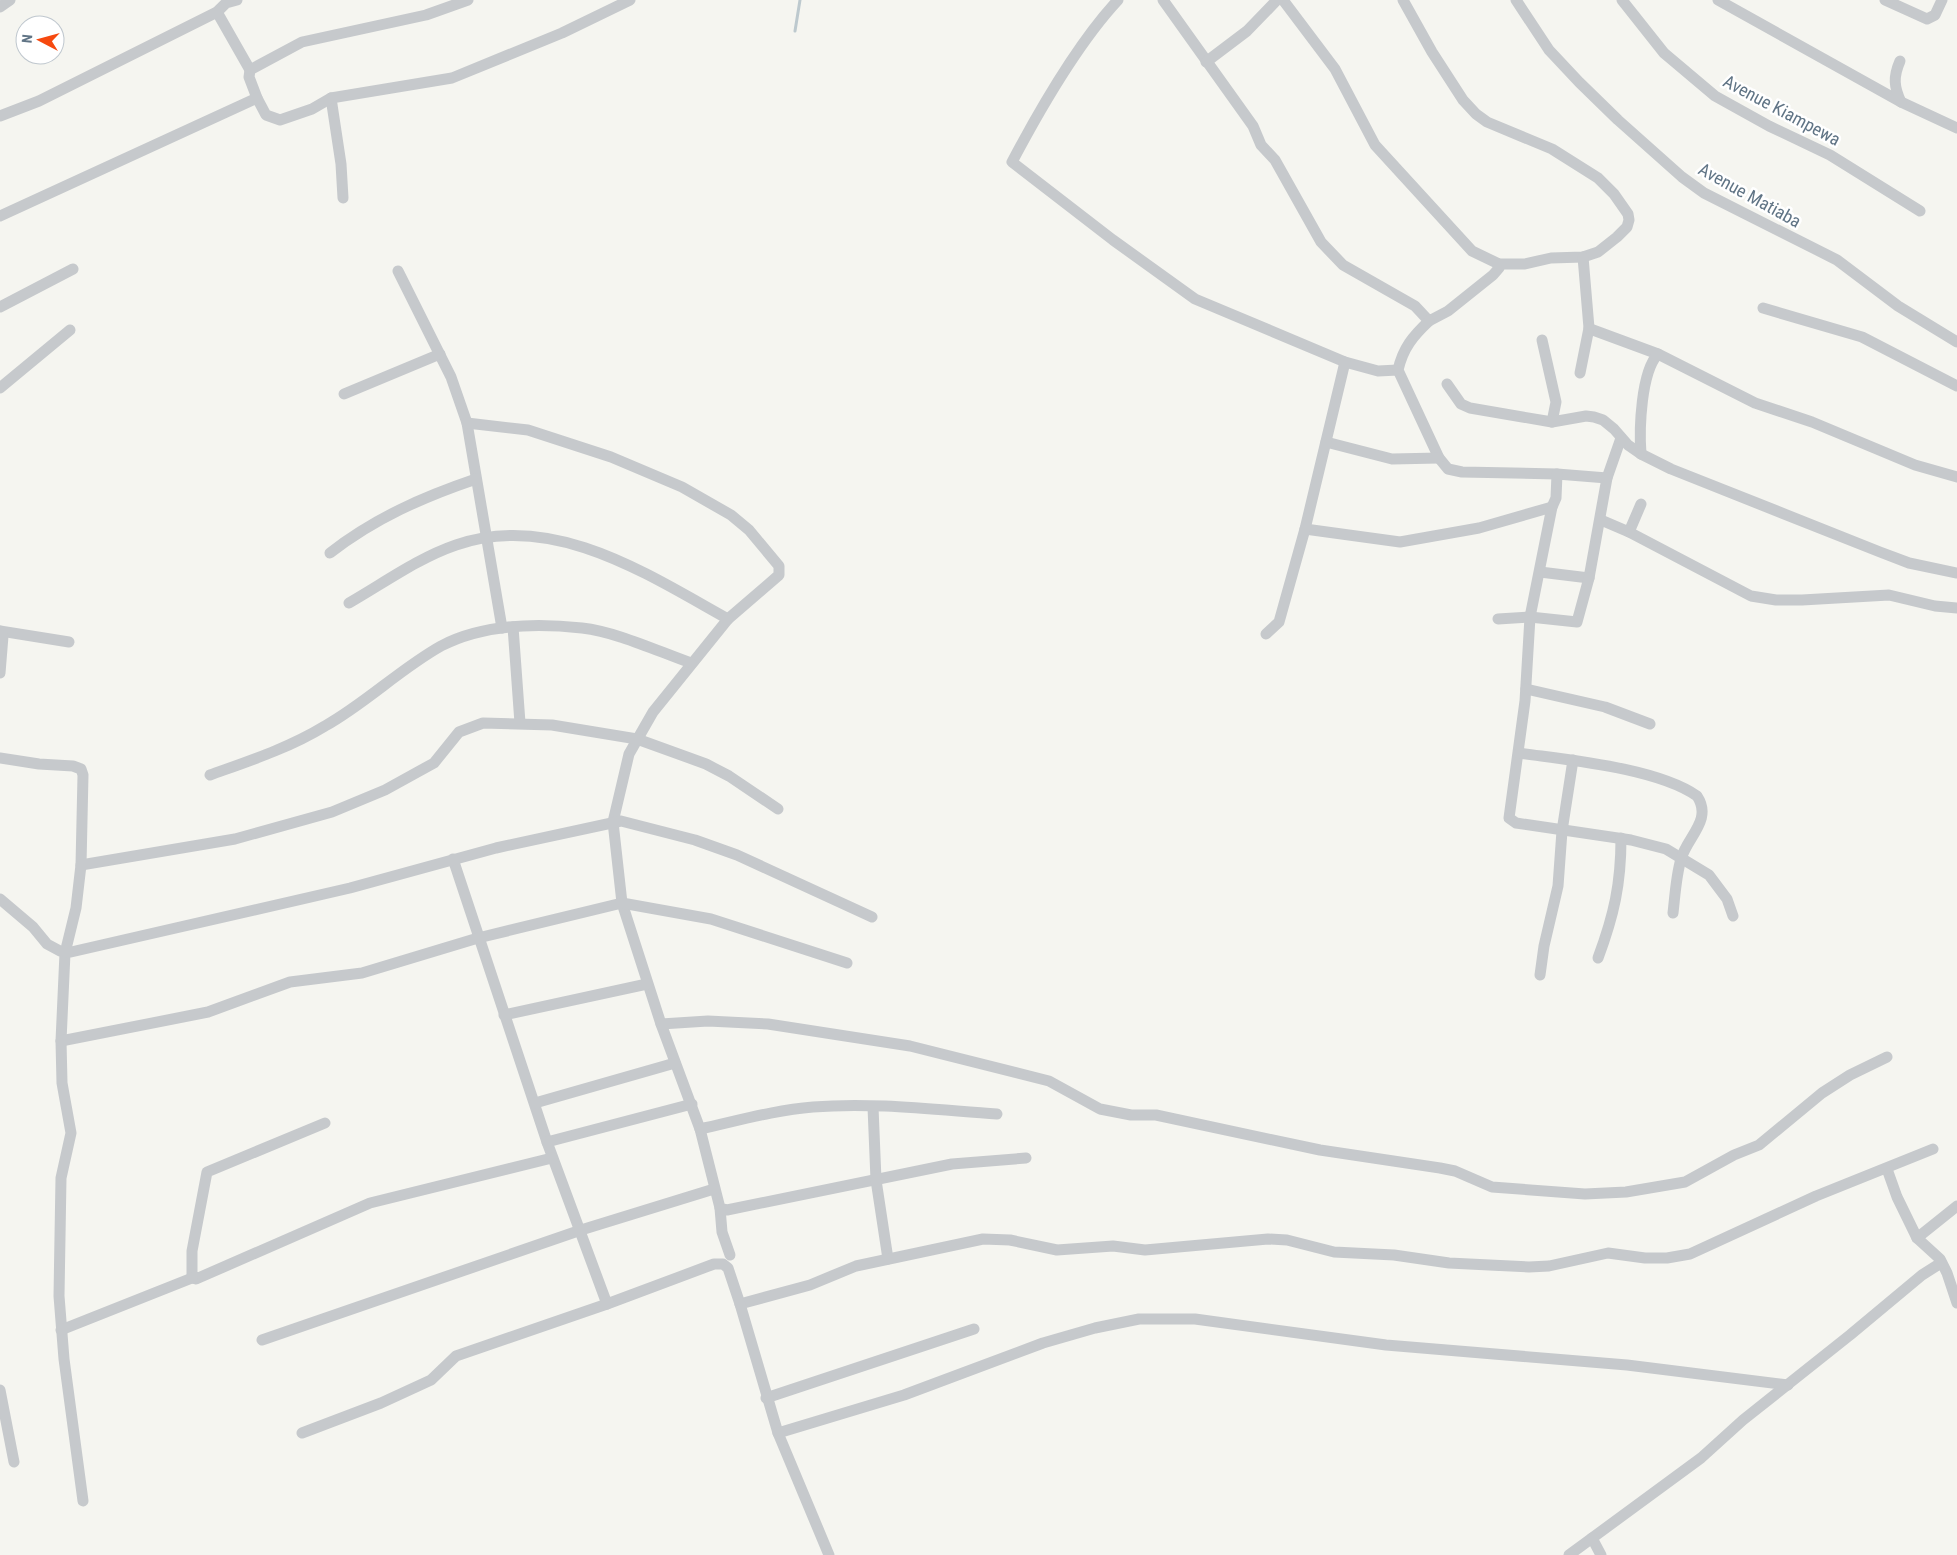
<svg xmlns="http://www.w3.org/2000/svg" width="1957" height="1555" font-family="'Roboto Condensed',sans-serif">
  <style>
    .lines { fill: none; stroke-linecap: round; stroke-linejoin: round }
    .stream { stroke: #bdc9ce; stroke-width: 3 }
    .minor { stroke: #c6c9cc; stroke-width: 11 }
    .labels { text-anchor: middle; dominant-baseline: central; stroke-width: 5; stroke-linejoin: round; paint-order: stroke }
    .street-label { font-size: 18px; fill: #607485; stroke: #fff }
  </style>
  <rect width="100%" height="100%" fill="#f5f5f0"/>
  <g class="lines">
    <polyline class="stream" points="795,31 800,0"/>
    <g class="minor">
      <path d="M1118,0C1077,44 1040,109 1012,162L1113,240L1195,299L1345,362L1378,371L1398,370"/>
      <polyline points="1163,0 1253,126 1261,145 1275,160 1321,242 1343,265 1415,306 1429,321 1448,311 1493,275 1499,268 1499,264"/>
      <polyline points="1283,0 1335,69 1375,145 1472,251 1499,264 1525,264 1551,258 1583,257 1598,252 1617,237 1627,227 1629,220 1628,214 1614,194 1598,178 1552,149 1487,122 1476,114 1463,100 1432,52 1403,0"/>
      <polyline points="1516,0 1549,50 1579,82 1618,120 1682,177 1704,193 1837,260 1898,306 1957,342"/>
      <polyline points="1622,0 1664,53 1715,96 1769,126 1830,155 1920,211"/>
      <polyline points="1718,0 1901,102 1957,128"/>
      <polyline points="1885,0 1927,19 1935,15 1942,0"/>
      <polyline points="0,7 10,0"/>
      <polyline points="217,12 250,70"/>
      <path d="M1900,61C1893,77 1894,87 1901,102"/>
      <polyline points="1206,62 1247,31 1277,0"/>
      <polyline points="257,98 249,77 250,70 302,42 426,15 468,0"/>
      <polyline points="331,98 341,164 343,198"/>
      <polyline points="0,116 39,101 217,12 226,3 237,0"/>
      <polyline points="0,216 257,98 266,115 280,120 312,109 331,98 452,78 562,33 630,0"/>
      <polyline points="1583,257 1589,328 1593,330 1658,354 1755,403 1812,422 1915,465 1957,477"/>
      <polyline points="398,271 451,377 467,423 502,628"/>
      <polyline points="0,307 73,269"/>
      <polyline points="1763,308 1862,337 1957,386"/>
      <path d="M1429,321C1413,336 1403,348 1398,370L1439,458L1448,469L1462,472L1557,474L1607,478"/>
      <polyline points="1542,340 1556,402 1552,422"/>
      <polyline points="1580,373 1589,328"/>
      <polyline points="1447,384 1461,404 1470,408 1552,422 1586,416 1594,417 1603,420 1614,429 1628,445 1641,454 1671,469 1880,552 1909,563 1957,573"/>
      <polyline points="0,388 70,330"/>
      <polyline points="344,394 440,354"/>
      <polyline points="467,423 528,430 611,457 682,487 731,515 749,530 779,566 779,575 728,619 653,712 629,754 613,822 622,903 661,1024 700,1129 720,1208 727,1210 952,1164 1026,1158"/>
      <polyline points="1326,442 1392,459 1439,458"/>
      <path d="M1641,454C1639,429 1641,372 1658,354"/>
      <polyline points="1557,474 1556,498 1552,507 1530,617 1525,701 1509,818 1516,823 1631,840 1666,849 1709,875 1727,899 1733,916"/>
      <polyline points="1641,504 1629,532 1751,596 1776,600 1802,600 1889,595 1935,606 1957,608"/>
      <polyline points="1601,520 1629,532"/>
      <polyline points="1305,529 1400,542 1479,528 1552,507"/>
      <path d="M330,553C375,518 423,497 476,479"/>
      <polyline points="1540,572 1589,578 1607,478 1621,438"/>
      <path d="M349,603C384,583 418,558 456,545C553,511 647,574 728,619"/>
      <polyline points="1498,619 1530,617 1577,622 1589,578"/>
      <polyline points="513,627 520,723"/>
      <polyline points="0,631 69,642"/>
      <polyline points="0,631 3,636 0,673"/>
      <polyline points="1266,634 1279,622 1305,529 1345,362"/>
      <polyline points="1526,689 1605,707 1650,724"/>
      <path d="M1519,753C1568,760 1657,768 1697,796C1713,820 1687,837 1681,859C1676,876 1675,896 1673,913"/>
      <polyline points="0,758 39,764 73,766 81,769 83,775 81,865 76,908 65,953 61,1041 62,1083 71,1133 61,1178 59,1296 64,1359 83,1501"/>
      <path d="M210,775C249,761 289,748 325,726C366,703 400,669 441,646C483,624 536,623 582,628C617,632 657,651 691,663"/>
      <polyline points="453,859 547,1142 607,1304"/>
      <polyline points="81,865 235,839 332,812 385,790 434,763 459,732 483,723 552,725 637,739 706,764 729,776 778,809"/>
      <polyline points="0,899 33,927 47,944 60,951 71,952 350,888 496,848 621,821 695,840 737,855 872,917"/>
      <path d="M1598,958C1614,915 1621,884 1621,838"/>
      <polyline points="1540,975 1544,946 1558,886 1562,831 1573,760"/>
      <polyline points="504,1015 647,984"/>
      <polyline points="661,1024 708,1021 768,1024 910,1046 1049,1081 1100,1109 1131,1115 1156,1115 1320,1150 1440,1168 1455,1171 1492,1187 1585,1194 1626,1192 1685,1182 1734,1155 1759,1145 1822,1093 1850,1075 1887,1057"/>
      <polyline points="61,1041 208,1012 290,982 362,973 478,938 622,903 711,919 847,963"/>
      <polyline points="535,1103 675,1063"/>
      <polyline points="873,1107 876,1180 888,1259"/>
      <polyline points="325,1123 207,1172 192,1251 192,1278 196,1279 370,1203 552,1158"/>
      <path d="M700,1129C737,1121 775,1110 813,1107C873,1102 938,1110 997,1114"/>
      <polyline points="547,1142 692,1104"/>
      <polyline points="1887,1169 1897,1197 1917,1238 1940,1259 1947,1273 1957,1303"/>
      <polyline points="720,1208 722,1232 730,1255"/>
      <polyline points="1917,1238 1957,1206"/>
      <polyline points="740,1304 810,1285 856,1266 983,1239 1010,1240 1057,1250 1113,1246 1145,1250 1268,1239 1287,1240 1334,1252 1394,1255 1449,1263 1529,1267 1549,1266 1608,1253 1645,1258 1667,1258 1690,1254 1816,1196 1933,1149"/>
      <polyline points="61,1330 192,1278"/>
      <polyline points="262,1340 581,1230 714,1189"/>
      <polyline points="0,1390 14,1462"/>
      <polyline points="766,1398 974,1329"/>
      <polyline points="302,1433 381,1403 431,1380 456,1356 607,1304 714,1264 723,1264 728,1268 740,1304 778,1433 829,1555"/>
      <polyline points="778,1433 904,1395 1043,1343 1095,1328 1139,1319 1195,1319 1386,1345 1627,1365 1788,1385"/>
      <polyline points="1592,1538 1601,1555"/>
      <polyline points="1569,1555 1701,1458 1743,1420 1850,1335 1922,1275 1941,1263"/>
    </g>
  </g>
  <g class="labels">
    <g class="street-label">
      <text transform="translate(1782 110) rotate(28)">Avenue Kiampewa</text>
      <text transform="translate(1750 195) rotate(29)">Avenue Matiaba</text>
    </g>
  </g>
  <g transform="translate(40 40) rotate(276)"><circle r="24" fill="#ffffff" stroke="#bfc7ce"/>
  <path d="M0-4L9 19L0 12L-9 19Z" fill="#f6490f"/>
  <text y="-8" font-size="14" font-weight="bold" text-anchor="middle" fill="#607485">N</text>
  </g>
</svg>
